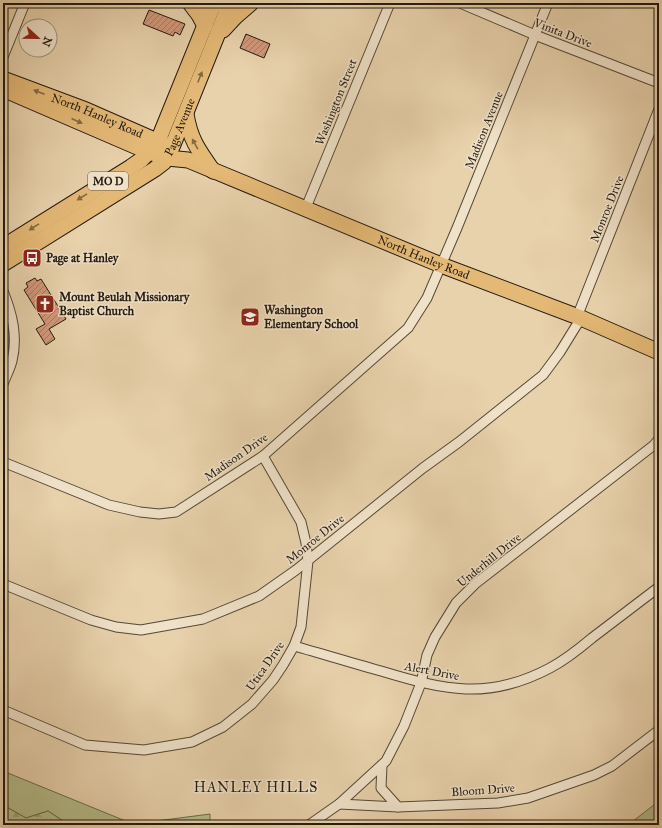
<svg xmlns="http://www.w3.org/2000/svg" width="662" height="828" font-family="'IM FELL Great Primer',serif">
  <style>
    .green { fill: #b4bc8a; stroke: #6c6b4d }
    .forest { fill: url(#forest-firs); stroke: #6c6b4d }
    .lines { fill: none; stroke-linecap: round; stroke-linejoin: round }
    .stream { stroke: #69786e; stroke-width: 2.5 }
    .building { fill: url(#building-hatch); stroke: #241a10 }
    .minor-casing { stroke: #554837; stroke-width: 11 }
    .secondary-casing { stroke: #241a10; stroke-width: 15 }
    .primary-casing { stroke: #241a10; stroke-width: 17 }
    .minor { stroke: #f0e2c9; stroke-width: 9 }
    .secondary { stroke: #f0e2c9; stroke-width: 13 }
    .primary { stroke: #e4b976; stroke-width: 15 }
    .oneway { fill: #846a43 }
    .labels { text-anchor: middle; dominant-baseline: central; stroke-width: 3; stroke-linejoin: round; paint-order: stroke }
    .shield { fill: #f0e2c9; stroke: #615648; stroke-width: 1 }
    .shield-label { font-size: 11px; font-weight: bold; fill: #241a10 }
    .street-label { font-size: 12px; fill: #241a10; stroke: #f0e2c9 }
    .poi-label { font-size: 12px; font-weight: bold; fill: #241a10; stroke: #f0e2c9; text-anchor: start }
    .quarter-label { font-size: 14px; letter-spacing: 1px; fill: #241a10; stroke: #f0e2c9 }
  </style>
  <defs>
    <pattern id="forest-firs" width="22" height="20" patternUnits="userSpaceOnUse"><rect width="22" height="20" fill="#b4bc8a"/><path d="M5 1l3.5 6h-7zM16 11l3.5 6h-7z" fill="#9ba176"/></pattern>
    <pattern id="building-hatch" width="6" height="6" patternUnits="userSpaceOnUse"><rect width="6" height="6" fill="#d2997c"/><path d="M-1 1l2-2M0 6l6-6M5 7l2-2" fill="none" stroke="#aa7c64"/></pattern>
  </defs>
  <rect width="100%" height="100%" fill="#e8d2ac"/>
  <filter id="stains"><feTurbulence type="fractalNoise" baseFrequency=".005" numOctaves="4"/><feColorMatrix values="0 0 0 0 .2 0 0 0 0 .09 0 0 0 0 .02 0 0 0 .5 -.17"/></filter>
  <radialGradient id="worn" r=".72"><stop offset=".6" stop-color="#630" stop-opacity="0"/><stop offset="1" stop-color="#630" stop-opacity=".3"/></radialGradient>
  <g class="green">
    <path d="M3,303C10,328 12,345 3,370Z"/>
    <polygon points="3,771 133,824 133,825 69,825 48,811 26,818 3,805"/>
    <polygon points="659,801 659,825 628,825"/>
  </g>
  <g class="forest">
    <polygon points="3,805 26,818 48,811 69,825 3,825"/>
    <polygon points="210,814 210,825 133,825 133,824"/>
  </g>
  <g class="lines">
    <polyline class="stream" points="3,824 4,825"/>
  </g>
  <g class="building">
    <polygon points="149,10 185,24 180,35 175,32 173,36 143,24"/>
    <polygon points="246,34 270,44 264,58 240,48"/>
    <polygon points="35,278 37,281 41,279 66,319 49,329 55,339 46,345 36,329 45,324 24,290 28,287 26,283"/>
  </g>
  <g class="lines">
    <defs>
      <g id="minor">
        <polyline points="460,3 535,35 659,83"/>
        <polyline points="3,57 25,3"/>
        <polyline points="305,210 390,3"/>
        <path d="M3,291C12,313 18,336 12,361C10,369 6,376 3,384"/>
        <polyline points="577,317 659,109"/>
        <polyline points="3,462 109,505 140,512 159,514 176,512 263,456 408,328 427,298 457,228 548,3"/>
        <polyline points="3,584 91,620 116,627 141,630 203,619 259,596 296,570 423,468 459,442 543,375 560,352 581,318"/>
        <path d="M294,646C323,654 352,663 381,671C444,690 488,701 550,668C565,660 579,649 592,638C614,621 637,604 659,587"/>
        <polyline points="3,710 85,745 144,750 192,742 223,727 252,704 273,680 283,665 294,646 301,627 308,561 306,543 301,522 263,456"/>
        <polyline points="382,765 381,788 398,807"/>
        <polyline points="339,804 398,807 498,803 528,798 594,775 612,766 659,730"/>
        <polyline points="309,825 339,804 386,761 404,726 421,683 427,655 435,637 456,603 475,584 654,445 659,439"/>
      </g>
      <polyline id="secondary" points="201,3 223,5"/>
      <g id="primary">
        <polyline points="190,3 199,15 205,26"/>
        <polyline points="223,30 236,16 251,3"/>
        <path id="s1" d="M3,79L86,110L166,145"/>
        <path id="s2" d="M3,89L149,152L167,158L188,160L441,265L581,318L659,352"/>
        <path d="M186,114C190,139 198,150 213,171"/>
        <polyline points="3,247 131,167 141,160 149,152 160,136 214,3"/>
        <path id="s3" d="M3,264L155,169L164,162L172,147L230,3"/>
      </g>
    </defs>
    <use href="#minor" class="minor-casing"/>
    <use href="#secondary" class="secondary-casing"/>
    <use href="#primary" class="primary-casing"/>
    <use href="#minor" class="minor"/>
    <use href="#secondary" class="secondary"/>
    <use href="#primary" class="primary"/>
  </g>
  <defs><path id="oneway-solid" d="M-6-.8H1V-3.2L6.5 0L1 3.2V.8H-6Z"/></defs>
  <g class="oneway">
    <use href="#oneway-solid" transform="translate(200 77) rotate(-68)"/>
    <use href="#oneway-solid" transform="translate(39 92) rotate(-159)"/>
    <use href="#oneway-solid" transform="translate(77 121) rotate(24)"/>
    <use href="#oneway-solid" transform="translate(195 144) rotate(-119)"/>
    <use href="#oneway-solid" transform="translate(82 197) rotate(148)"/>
    <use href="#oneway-solid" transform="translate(34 227) rotate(148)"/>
  </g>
  <defs>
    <symbol id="bus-square" viewBox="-11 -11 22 22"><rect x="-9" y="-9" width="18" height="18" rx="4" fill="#8f2418" stroke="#f0e2c9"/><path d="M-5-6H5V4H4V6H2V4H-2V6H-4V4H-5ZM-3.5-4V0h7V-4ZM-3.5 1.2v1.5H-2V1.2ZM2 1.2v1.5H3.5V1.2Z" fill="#fff"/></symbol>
    <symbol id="church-square" viewBox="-11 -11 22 22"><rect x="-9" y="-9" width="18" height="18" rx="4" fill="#8f2418" stroke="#f0e2c9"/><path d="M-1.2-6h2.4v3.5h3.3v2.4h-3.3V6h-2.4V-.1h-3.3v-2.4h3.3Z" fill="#fff"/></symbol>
    <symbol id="school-square" viewBox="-11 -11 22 22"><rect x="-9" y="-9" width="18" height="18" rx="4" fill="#8f2418" stroke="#f0e2c9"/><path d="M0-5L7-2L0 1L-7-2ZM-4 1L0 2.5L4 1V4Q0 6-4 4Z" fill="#fff"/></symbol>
  </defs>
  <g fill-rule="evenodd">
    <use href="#bus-square" x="21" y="247" width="22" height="22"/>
    <use href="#church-square" x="34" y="293" width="22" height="22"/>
    <use href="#school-square" x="239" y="306" width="22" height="22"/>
  </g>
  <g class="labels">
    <rect class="shield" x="88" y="172" width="40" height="18" rx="3"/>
    <g class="shield-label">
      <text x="108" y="181">MO D</text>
    </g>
    <g class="street-label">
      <text transform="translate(563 33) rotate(21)">Vinita Drive</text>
      <text transform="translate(336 102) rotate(-68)">Washington Street</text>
      <text stroke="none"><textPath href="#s1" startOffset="101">North Hanley Road</textPath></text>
      <text stroke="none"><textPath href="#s3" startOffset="229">Page Avenue</textPath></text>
      <text transform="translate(484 130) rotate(-68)">Madison Avenue</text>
      <text transform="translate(607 209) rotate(-68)">Monroe Drive</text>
      <text stroke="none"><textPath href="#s2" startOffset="454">North Hanley Road</textPath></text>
      <text transform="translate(236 457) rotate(-35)">Madison Drive</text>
      <text transform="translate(315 539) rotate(-39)">Monroe Drive</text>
      <text transform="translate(489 560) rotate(-39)">Underhill Drive</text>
      <text transform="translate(265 666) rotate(-55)">Utica Drive</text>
      <text transform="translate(432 671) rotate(11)">Alert Drive</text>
      <text transform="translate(483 790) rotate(-4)">Bloom Drive</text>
    </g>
    <g class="poi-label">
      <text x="46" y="258">Page at Hanley</text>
      <text x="59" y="297">Mount Beulah Missionary<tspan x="59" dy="14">Baptist Church</tspan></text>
      <text x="264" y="310">Washington<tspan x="264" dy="14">Elementary School</tspan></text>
    </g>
    <g class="quarter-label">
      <text x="256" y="787">HANLEY HILLS</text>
    </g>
  </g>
  <rect width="662" height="828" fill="none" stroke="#e8d2ac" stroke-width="16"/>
  <rect x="4" y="4" width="654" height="820" fill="none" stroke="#241a10" stroke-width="2"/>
  <rect x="8" y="8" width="646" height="812" fill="none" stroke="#241a10"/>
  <g transform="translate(38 38) rotate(112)"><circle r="19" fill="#f0e2c9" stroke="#9e927f"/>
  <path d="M0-3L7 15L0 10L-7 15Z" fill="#8f2418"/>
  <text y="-6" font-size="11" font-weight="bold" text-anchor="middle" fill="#241a10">N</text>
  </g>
  <rect width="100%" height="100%" filter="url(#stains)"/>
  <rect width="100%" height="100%" fill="url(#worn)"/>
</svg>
